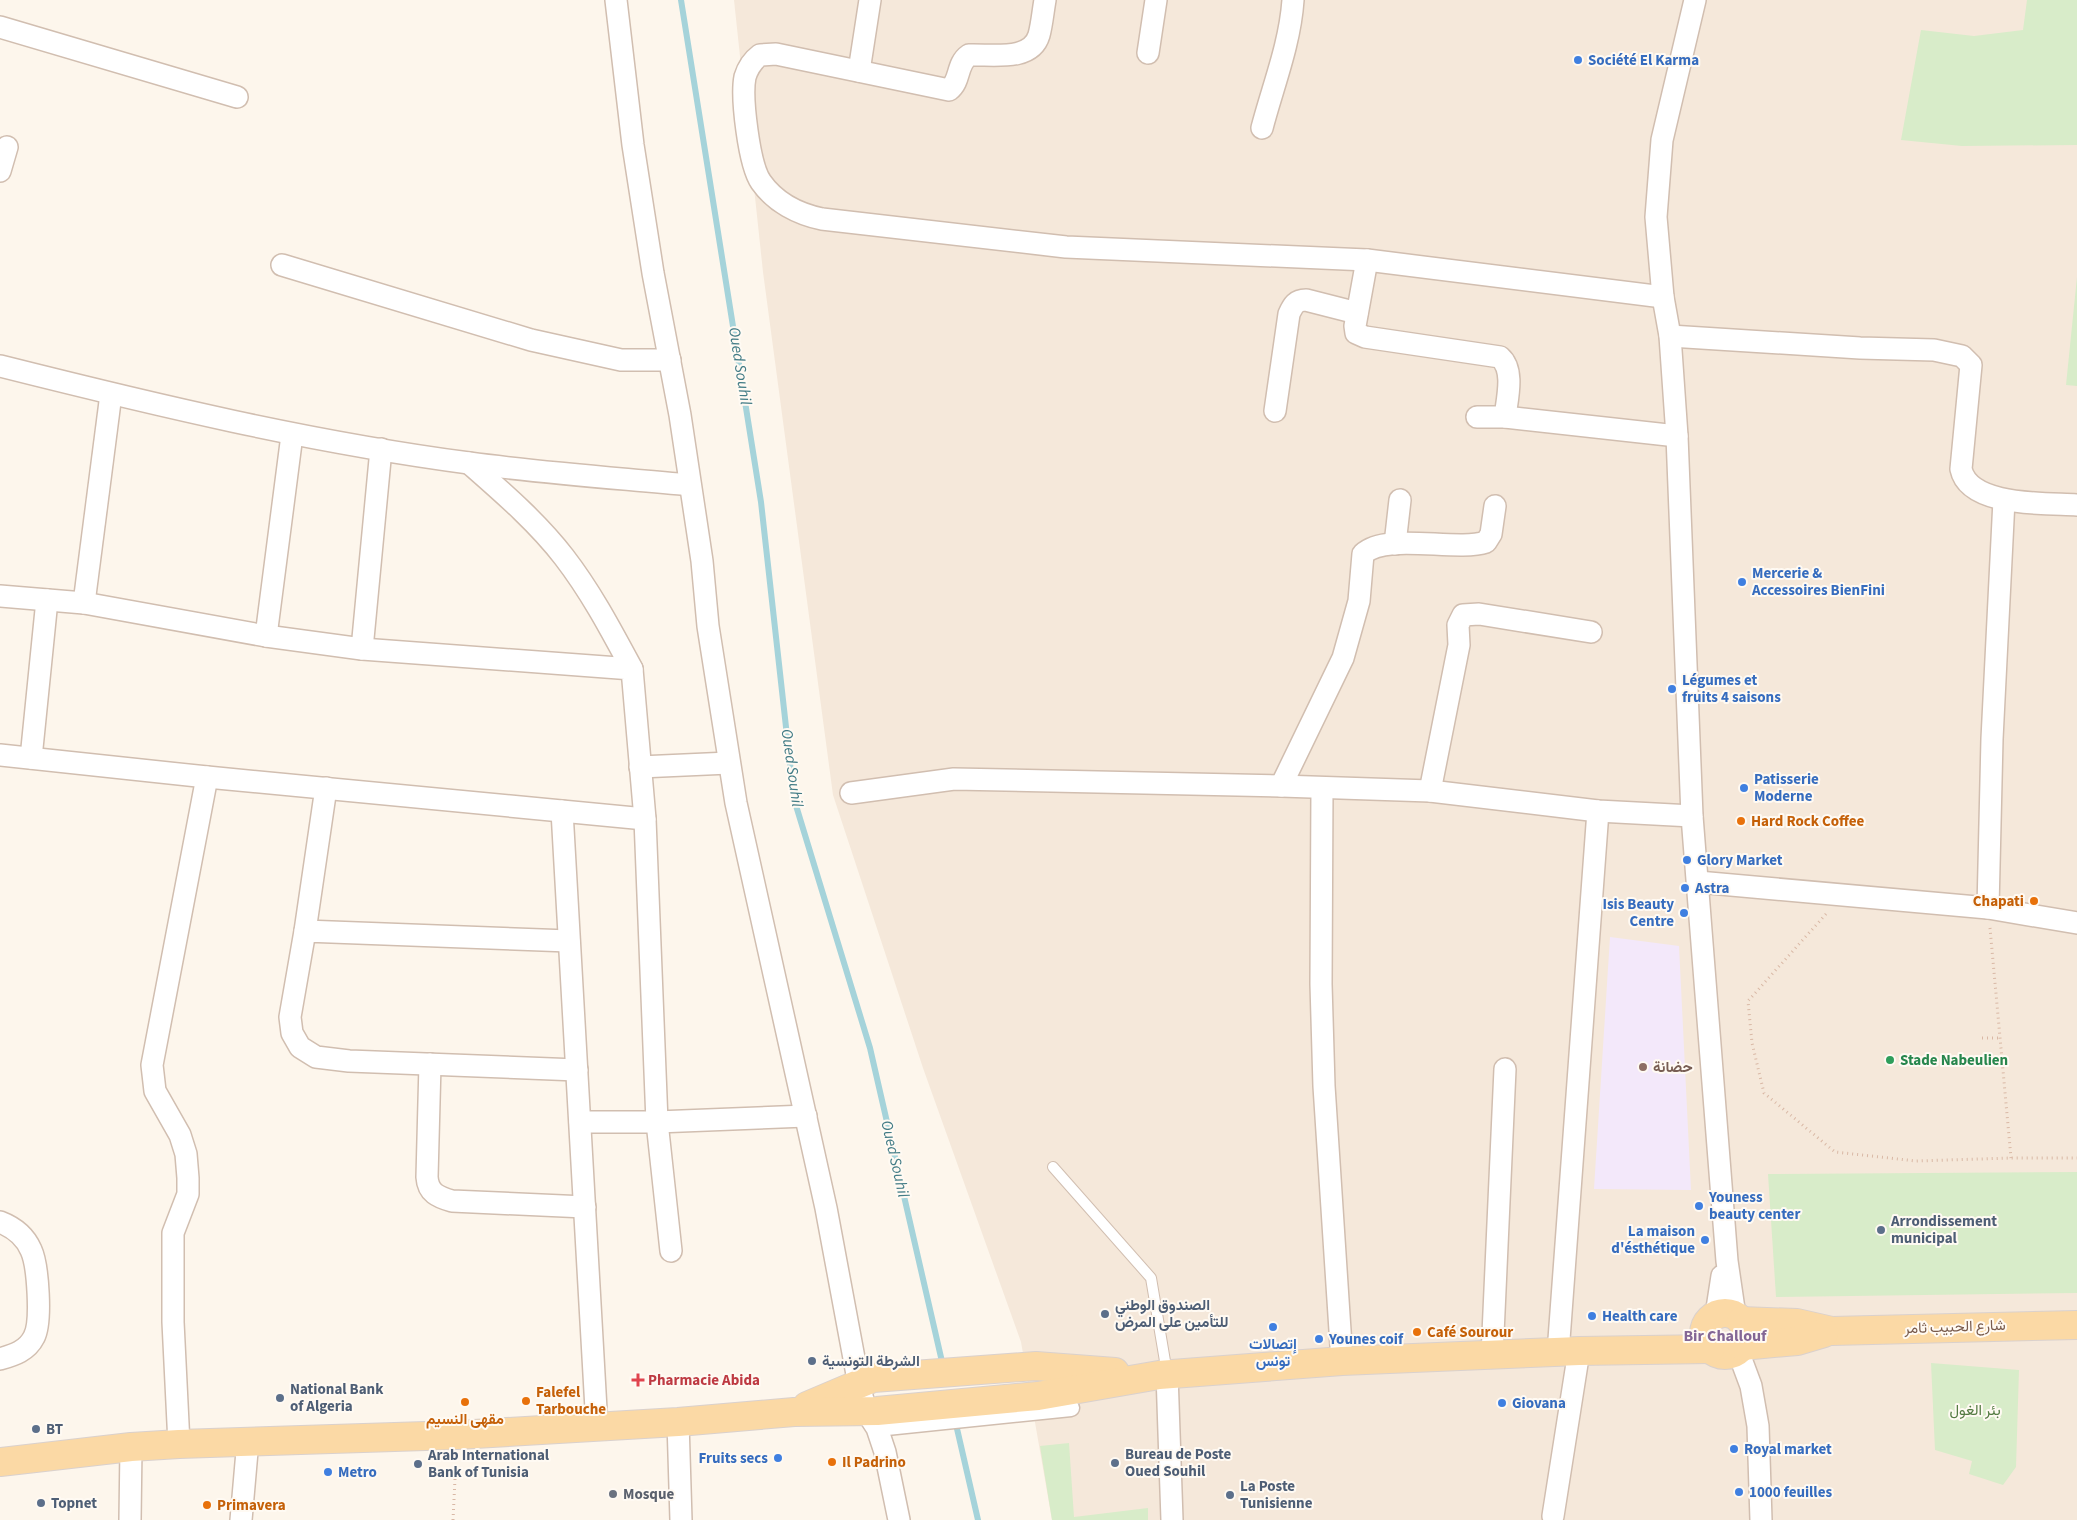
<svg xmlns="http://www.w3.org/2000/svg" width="2077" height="1520" font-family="'Source Sans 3',Vazirmatn,sans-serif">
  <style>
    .residential { fill: #f5e8da }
    .education { fill: #f3e8fa }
    .green { fill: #d8ecc9 }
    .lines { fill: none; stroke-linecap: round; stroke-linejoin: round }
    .stream { stroke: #a5d3da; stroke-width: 6 }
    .service-casing { stroke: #d1beb0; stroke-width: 12 }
    .pedestrian-casing { stroke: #d1beb0; stroke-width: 19 }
    .minor-casing { stroke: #d1beb0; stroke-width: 24 }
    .primary-casing { stroke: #dad1cd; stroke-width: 30 }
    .path { stroke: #d9b8a5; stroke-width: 3; stroke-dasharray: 1 4; stroke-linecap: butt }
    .service { stroke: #fff; stroke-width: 10 }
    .pedestrian { stroke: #fff; stroke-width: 16 }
    .minor { stroke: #fff; stroke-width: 21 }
    .primary { stroke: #fbd9a5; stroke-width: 28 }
    .shop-dot { fill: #3f7fe0; stroke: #fffaf3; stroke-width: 2 }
    .food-dot { fill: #e8710a; stroke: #fffaf3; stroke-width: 2 }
    .leisure-dot { fill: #2e9e5b; stroke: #fffaf3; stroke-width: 2 }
    .education-dot { fill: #8d6e63; stroke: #fffaf3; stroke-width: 2 }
    .service-dot { fill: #5c6f8a; stroke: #fffaf3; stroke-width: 2 }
    .health-dot { fill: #e0444e; stroke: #fffaf3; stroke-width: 2 }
    .worship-dot { fill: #6b7280; stroke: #fffaf3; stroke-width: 2 }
    .labels { text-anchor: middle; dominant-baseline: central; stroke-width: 4; stroke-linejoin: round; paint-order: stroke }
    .shop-label { font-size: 15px; font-weight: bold; fill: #366cbe; stroke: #fffaf3; text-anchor: start }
    .food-label { font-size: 15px; font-weight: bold; fill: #c56008; stroke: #fffaf3; text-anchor: start }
    .leisure-label { font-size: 15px; font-weight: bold; fill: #27864d; stroke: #fffaf3; text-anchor: start }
    .education-label { font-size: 15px; font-weight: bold; fill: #785e54; stroke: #fffaf3; text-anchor: start }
    .service-label { font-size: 15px; font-weight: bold; fill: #4e5e75; stroke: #fffaf3; text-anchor: start }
    .street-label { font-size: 15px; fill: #7a5c4d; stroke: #fffaf3 }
    .health-label { font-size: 15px; font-weight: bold; fill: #be3a42; stroke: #fffaf3; text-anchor: start }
    .park-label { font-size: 15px; fill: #537a41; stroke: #fffaf3 }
    .worship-label { font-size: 15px; font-weight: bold; fill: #5b616d; stroke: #fffaf3; text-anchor: start }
    .water-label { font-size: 16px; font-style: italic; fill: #437c86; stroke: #fffaf3 }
    .neighbourhood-label { font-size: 16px; font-weight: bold; fill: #846695; stroke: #fffaf3 }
  </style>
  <rect width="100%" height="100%" fill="#fdf6ec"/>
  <polygon class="residential" points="734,0 2077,0 2077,1520 1052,1520 1021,1342 923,1068 833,795 763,272"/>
  <polygon class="education" points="1610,937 1679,946 1691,1190 1594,1189"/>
  <g class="green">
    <polygon points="2027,0 2077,0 2077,145 1962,146 1901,140 1921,30 1974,36 2023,30"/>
    <polygon points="2077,277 2077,386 2066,385"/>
    <polygon points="2077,1172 2077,1293 1776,1297 1768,1174"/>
    <polygon points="1931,1363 2019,1370 2016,1467 2003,1485 1969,1474 1972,1461 1935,1450"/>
    <polygon points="1069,1443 1074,1517 1148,1508 1148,1520 1052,1520 1040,1446"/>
  </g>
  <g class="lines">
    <g class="stream">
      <polyline points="681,0 761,502 794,799 870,1048 943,1366"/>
      <polyline points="955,1420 978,1520"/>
    </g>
    <defs>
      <polyline id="service" points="1053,1167 1151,1278 1167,1373"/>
      <polyline id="pedestrian" points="877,1428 1071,1408"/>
      <g id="minor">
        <polyline points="616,0 633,145 653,273 680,415 702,561 708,626 736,803 826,1208 859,1385 866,1411 877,1428 885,1452 899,1520"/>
        <path d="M1045,0C1043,11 1042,24 1039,35C1031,62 992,54 969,55C956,64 961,81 949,90L776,54L760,55C752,61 748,67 745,77C741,97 749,165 761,182C775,202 798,214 822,219L1066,247L1367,260L1663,297"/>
        <polyline points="1695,0 1662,140 1656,217 1663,297 1670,336 1677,436 1692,816 1727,1261 1735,1316"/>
        <polyline points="0,27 237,97"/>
        <polyline points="1148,53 1156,0"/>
        <polyline points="859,71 870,0"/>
        <path d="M1262,128C1273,86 1290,44 1293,0"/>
        <polyline points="0,171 7,147"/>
        <path d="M1367,260L1355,326L1356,333L1365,337L1500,357C1515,370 1507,399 1505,417"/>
        <polyline points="282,265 531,340 621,360 670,360"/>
        <path d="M1670,336L1860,348L1934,350L1962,356L1971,365L1961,469C1969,507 2046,503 2077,505"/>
        <path d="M0,366C155,405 310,442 469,463C542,473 616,478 690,485"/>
        <path d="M1275,411L1289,314C1293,305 1296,300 1306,300L1357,313"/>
        <polyline points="1477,417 1505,417 1677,436"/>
        <path d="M469,463C502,492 537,522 564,557C591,592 611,630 632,669"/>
        <polyline points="1395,544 1400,500"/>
        <polyline points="0,596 84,603 266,636 362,649 632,669 645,819 657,1122 671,1251"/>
        <polyline points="84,603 111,394"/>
        <polyline points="266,636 292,435"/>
        <polyline points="362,649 381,449"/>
        <polyline points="0,755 207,777 645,819"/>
        <polyline points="31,758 47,600"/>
        <polyline points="640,767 729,763"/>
        <path d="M1281,786L1343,658L1359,601L1363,554C1386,532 1456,552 1486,542L1491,534L1495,506"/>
        <polyline points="1322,788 1321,984 1324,1086 1342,1361"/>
        <polyline points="1430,791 1459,645 1458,625 1463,615 1479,614 1591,632"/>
        <polyline points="851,793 954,779 1281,786 1430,791 1598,811 1692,816"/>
        <polyline points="562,811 597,1427"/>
        <polyline points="1698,882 1988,908 2077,923"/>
        <polyline points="1988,908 1992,739 2004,500"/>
        <polyline points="305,931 326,788"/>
        <polyline points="569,941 305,931 290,1017 292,1033 300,1047 316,1057 349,1061 577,1070"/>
        <path d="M430,1064L427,1177C428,1193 438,1197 452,1201L585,1207"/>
        <polyline points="580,1122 657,1122 806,1116"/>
        <path d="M0,1222C13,1227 25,1236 31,1250C38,1265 42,1322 34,1337C27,1351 14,1355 0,1359"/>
        <polyline points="1716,1315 1722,1276"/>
        <polyline points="1738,1351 1751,1386 1758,1426 1761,1520"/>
        <polyline points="1558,1353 1598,811"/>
        <polyline points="1492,1356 1505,1069"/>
        <polyline points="1167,1374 1172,1520"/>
        <polyline points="678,1422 681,1520"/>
        <polyline points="179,1444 173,1322 173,1233 188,1194 188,1178 186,1154 180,1135 155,1091 152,1065 207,777"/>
        <polyline points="1553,1516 1579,1351"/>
        <polyline points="130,1520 131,1447"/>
        <polyline points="241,1520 248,1440"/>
      </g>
      <g id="primary">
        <circle cx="1725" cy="1334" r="21"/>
        <polyline points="1741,1321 1797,1323 1832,1331 2077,1325"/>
        <polyline points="1742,1346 1797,1341 1824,1333"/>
        <polyline points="807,1406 873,1378 1036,1366 1115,1372"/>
        <polyline points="0,1462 131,1447 179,1444 457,1435 678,1422 794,1412 877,1411 1038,1396 1159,1375 1342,1361 1579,1351 1710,1349"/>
      </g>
    </defs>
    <use href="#service" class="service-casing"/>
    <use href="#pedestrian" class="pedestrian-casing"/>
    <use href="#minor" class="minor-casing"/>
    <use href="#primary" class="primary-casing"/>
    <g class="path">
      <polyline points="1826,914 1748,1001 1752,1043 1764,1093 1835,1152 1916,1161 2011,1158 2077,1158"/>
      <polyline points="1990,928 2011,1158"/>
      <polyline points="1982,1038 2000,1038"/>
      <polyline points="453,1520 456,1458"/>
    </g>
    <use href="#service" class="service"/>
    <use href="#pedestrian" class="pedestrian"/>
    <use href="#minor" class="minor"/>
    <use href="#primary" class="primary"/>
  </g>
  <g class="shop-dot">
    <circle cx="1578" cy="60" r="5"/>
    <circle cx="1742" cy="582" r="5"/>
    <circle cx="1672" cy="689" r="5"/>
    <circle cx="1744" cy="788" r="5"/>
    <circle cx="1687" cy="860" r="5"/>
    <circle cx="1685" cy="888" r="5"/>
    <circle cx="1684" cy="913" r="5"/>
    <circle cx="1699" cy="1206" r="5"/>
    <circle cx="1705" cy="1240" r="5"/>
    <circle cx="1592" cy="1316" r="5"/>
    <circle cx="1273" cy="1327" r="5"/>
    <circle cx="1319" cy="1339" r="5"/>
    <circle cx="1502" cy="1403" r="5"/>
    <circle cx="1734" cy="1449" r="5"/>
    <circle cx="778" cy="1458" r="5"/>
    <circle cx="328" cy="1472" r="5"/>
    <circle cx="1739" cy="1492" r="5"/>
  </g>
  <g class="food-dot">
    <circle cx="1741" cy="821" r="5"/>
    <circle cx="2034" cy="901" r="5"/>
    <circle cx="1417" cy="1332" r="5"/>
    <circle cx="526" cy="1401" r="5"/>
    <circle cx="465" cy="1402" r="5"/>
    <circle cx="832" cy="1462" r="5"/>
    <circle cx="207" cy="1505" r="5"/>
  </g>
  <circle class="leisure-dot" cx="1890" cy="1060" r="5"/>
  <circle class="education-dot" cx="1643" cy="1067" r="5"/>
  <g class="service-dot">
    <circle cx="1881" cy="1230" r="5"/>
    <circle cx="1105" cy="1314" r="5"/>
    <circle cx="812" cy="1361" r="5"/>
    <circle cx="280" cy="1398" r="5"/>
    <circle cx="36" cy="1429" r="5"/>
    <circle cx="1115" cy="1463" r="5"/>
    <circle cx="418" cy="1464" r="5"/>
    <circle cx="1230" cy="1495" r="5"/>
    <circle cx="41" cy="1503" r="5"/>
  </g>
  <path class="health-dot" d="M635.5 1372.5h5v5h5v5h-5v5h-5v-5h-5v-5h5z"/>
  <circle class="worship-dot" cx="613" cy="1494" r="5"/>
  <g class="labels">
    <g class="shop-label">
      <text x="1588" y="60">Société El Karma</text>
      <text x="1752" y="573">Mercerie &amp;<tspan x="1752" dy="17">Accessoires BienFini</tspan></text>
      <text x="1682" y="680">Légumes et<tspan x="1682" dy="17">fruits 4 saisons</tspan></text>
      <text x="1754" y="779">Patisserie<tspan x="1754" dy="17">Moderne</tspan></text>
      <text x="1697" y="860">Glory Market</text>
      <text x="1695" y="888">Astra</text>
      <text x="1674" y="904" text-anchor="end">Isis Beauty<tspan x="1674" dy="17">Centre</tspan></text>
      <text x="1709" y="1197">Youness<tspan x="1709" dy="17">beauty center</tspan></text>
      <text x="1695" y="1231" text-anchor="end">La maison<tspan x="1695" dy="17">d'ésthétique</tspan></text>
      <text x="1602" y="1316">Health care</text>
      <text x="1329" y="1339">Younes coif</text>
      <text x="1273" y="1344" text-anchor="middle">إتصالات<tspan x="1273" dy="17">تونس</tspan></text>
      <text x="1512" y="1403">Giovana</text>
      <text x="1744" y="1449">Royal market</text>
      <text x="768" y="1458" text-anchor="end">Fruits secs</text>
      <text x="338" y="1472">Metro</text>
      <text x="1749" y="1492">1000 feuilles</text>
    </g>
    <g class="food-label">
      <text x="1751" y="821">Hard Rock Coffee</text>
      <text x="2024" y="901" text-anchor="end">Chapati</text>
      <text x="1427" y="1332">Café Sourour</text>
      <text x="536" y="1392">Falefel<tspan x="536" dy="17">Tarbouche</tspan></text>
      <text x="465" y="1419" text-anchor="middle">مقهى النسيم</text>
      <text x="842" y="1462">Il Padrino</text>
      <text x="217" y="1505">Primavera</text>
    </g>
    <g class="leisure-label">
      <text x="1900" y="1060">Stade Nabeulien</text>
    </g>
    <g class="education-label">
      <text x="1653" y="1067">حضانة</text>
    </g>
    <g class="service-label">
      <text x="1891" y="1221">Arrondissement<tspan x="1891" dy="17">municipal</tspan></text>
      <text x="1115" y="1305">الصندوق الوطني<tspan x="1115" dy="17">للتأمين على المرض</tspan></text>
      <text x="822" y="1361">الشرطة التونسية</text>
      <text x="290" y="1389">National Bank<tspan x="290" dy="17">of Algeria</tspan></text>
      <text x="46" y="1429">BT</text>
      <text x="1125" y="1454">Bureau de Poste<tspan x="1125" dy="17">Oued Souhil</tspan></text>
      <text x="428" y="1455">Arab International<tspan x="428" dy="17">Bank of Tunisia</tspan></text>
      <text x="1240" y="1486">La Poste<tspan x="1240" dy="17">Tunisienne</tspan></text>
      <text x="51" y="1503">Topnet</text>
    </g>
    <g class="street-label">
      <text transform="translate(1955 1327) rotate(-2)">شارع الحبيب ثامر</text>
    </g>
    <g class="health-label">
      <text x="648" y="1380">Pharmacie Abida</text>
    </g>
    <g class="park-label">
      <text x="1975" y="1410">بئر الغول</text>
    </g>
    <g class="worship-label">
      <text x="623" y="1494">Mosque</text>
    </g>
    <g class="water-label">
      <text transform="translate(740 366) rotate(81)">Oued Souhil</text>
      <text transform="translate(792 768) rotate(82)">Oued Souhil</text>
      <text transform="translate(895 1159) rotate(77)">Oued Souhil</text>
    </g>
    <g class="neighbourhood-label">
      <text x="1725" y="1336">Bir Challouf</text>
    </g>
  </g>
</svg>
